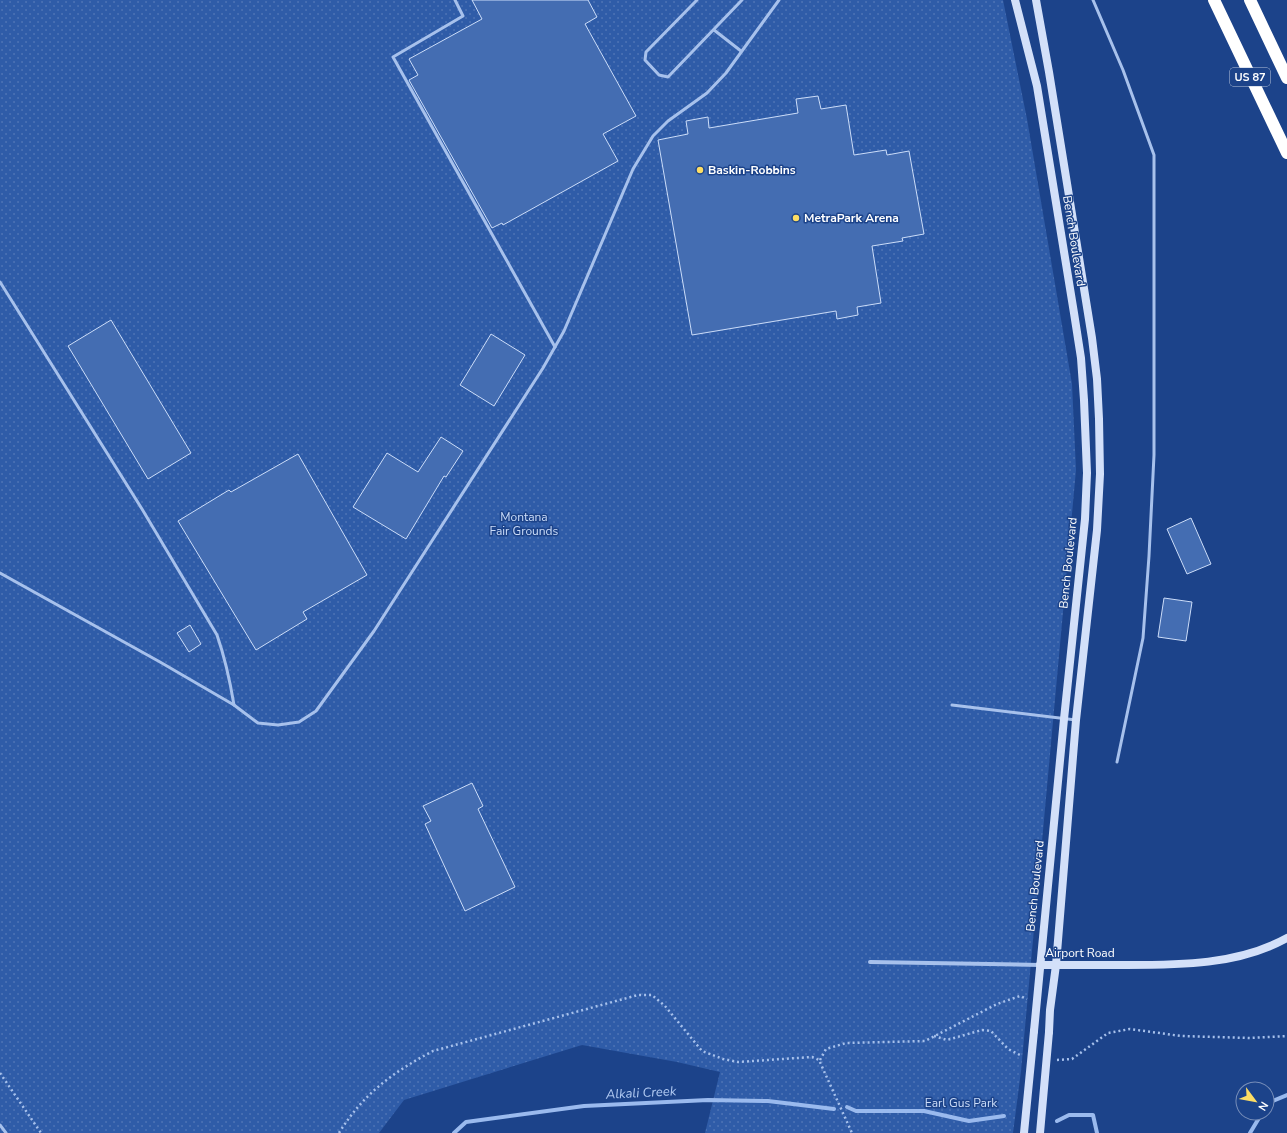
<svg xmlns="http://www.w3.org/2000/svg" width="1287" height="1133" font-family="'Nunito Sans',sans-serif">
  <style>
    .park { fill: url(#park-dots) }
    .lines { fill: none; stroke-linecap: round; stroke-linejoin: round }
    .stream { stroke: #9abaee; stroke-width: 4 }
    .building { fill: #446db2; stroke: #ccddf9 }
    .path { stroke: #a7c1ec; stroke-width: 2.5; stroke-dasharray: 2 3; stroke-linecap: butt }
    .lane { stroke: #a7c1ec; stroke-width: 3 }
    .street { stroke: #a7c1ec; stroke-width: 4 }
    .secondary { stroke: #d3e0f9; stroke-width: 8 }
    .highway { stroke: #fff; stroke-width: 12 }
    .secondary-bridge { stroke: #d3e0f9; stroke-width: 8 }
    .poi-dot { fill: #fddd64; stroke: #1c438a; stroke-width: 1.5 }
    .labels { text-anchor: middle; dominant-baseline: central; stroke-width: 3; stroke-linejoin: round; paint-order: stroke }
    .shield { fill: #1c438a; stroke: #bbc7dc; stroke-width: 1 }
    .shield-label { font-size: 11px; font-weight: bold; fill: #fff }
    .poi-label { font-size: 12px; font-weight: bold; fill: #fff; stroke: #1c438a; text-anchor: start }
    .street-label { font-size: 12px; fill: #fff; stroke: #1c438a }
    .park-label { font-size: 12px; fill: #ccddf9; stroke: #1c438a }
    .water-label { font-size: 13px; font-style: italic; fill: #b2cbf3; stroke: #1c438a }
  </style>
  <defs>
    <pattern id="park-dots" width="8" height="8" patternUnits="userSpaceOnUse"><rect width="8" height="8" fill="#2f5ca8"/><path d="M2 2h.1M6 6h.1" fill="none" stroke="#4e74b5" stroke-width="1.8" stroke-linecap="round"/></pattern>
  </defs>
  <rect width="100%" height="100%" fill="#1c438a"/>
  <polygon class="park" points="0,0 1003,0 1027,119 1072,384 1076,470 1021,1071 1013,1133 705,1133 720,1072 677,1062 582,1045 404,1100 379,1133 0,1133"/>
  <g class="lines">
    <g class="stream">
      <polyline points="1267,1105 1268,1103 1287,1095"/>
      <polyline points="847,1107 856,1111 924,1111 969,1121 1004,1116"/>
      <polyline points="1057,1121 1069,1115 1093,1115 1097,1133"/>
      <polyline points="454,1133 466,1122 584,1106 708,1100 768,1101 834,1109"/>
      <polyline points="1250,1133 1262,1113"/>
    </g>
  </g>
  <g class="building">
    <polygon points="472,0 588,0 597,17 585,24 636,116 603,134 618,161 503,225 502,223 492,228 409,80 418,75 409,59 482,19"/>
    <polygon points="818,96 821,109 846,105 854,155 886,150 887,155 909,151 924,234 902,238 903,241 872,246 881,303 857,307 858,315 837,319 836,311 692,335 658,140 688,134 686,121 708,117 709,128 798,113 796,99"/>
    <polygon points="111,320 191,453 148,479 68,346"/>
    <polygon points="491,334 525,355 494,406 460,385"/>
    <polygon points="441,437 463,451 446,477 444,476 406,539 353,507 387,453 418,472"/>
    <polygon points="298,454 367,575 303,612 307,619 256,650 178,521 229,490 231,492"/>
    <polygon points="1191,518 1211,564 1187,574 1167,529"/>
    <polygon points="1164,598 1192,602 1186,641 1158,637"/>
    <polygon points="190,625 201,644 189,652 177,633"/>
    <polygon points="472,783 483,806 478,809 515,887 465,911 425,824 431,821 423,806"/>
  </g>
  <g class="lines">
    <g class="path">
      <polyline points="934,1036 947,1040 982,1030 991,1031 1008,1049 1022,1056"/>
      <polyline points="820,1060 826,1049 846,1043 925,1041 997,1004 1020,996 1027,999"/>
      <polyline points="1057,1060 1072,1059 1108,1033 1130,1029 1181,1036 1250,1038 1287,1036"/>
      <polyline points="0,1073 41,1133"/>
      <path d="M339,1133C363,1094 393,1072 433,1051L638,995H652L665,1006L702,1051L723,1059L738,1062L812,1057L819,1060L852,1133"/>
    </g>
    <g class="lane">
      <polyline points="455,0 463,16 393,57 555,347"/>
      <polyline points="697,0 646,52 645,60 659,75 668,77 742,0"/>
      <polyline points="1093,0 1123,70 1154,155 1154,455 1149,556 1143,638 1117,762"/>
      <polyline points="714,30 741,51"/>
      <path d="M0,282L142,509L217,635C225,658 230,681 234,705"/>
      <polyline points="0,573 160,662 234,705 258,723 278,725 299,722 316,711 374,631 543,368 564,331 633,169 653,136 668,121 707,93 726,73 779,0"/>
      <polyline points="952,705 1076,720"/>
      <polyline points="0,1125 6,1133"/>
    </g>
    <polyline class="street" points="870,962 1040,965"/>
    <g class="secondary">
      <polyline points="1015,0 1037,86 1074,313 1081,358 1084,400 1087,473 1085,519 1064,719 1034,1031"/>
      <polyline points="1036,0 1049,72 1092,338 1097,379 1099,419 1100,474 1097,530 1076,720 1056,965 1050,1010 1049,1032"/>
      <path d="M1040,965C1068,965 1097,965 1126,965C1180,965 1238,965 1287,938"/>
    </g>
    <g class="highway">
      <polyline points="1214,0 1287,153"/>
      <polyline points="1250,0 1287,78"/>
    </g>
    <g class="secondary-bridge">
      <polyline points="1024,1133 1034,1031"/>
      <polyline points="1040,1133 1049,1032"/>
    </g>
  </g>
  <g class="poi-dot">
    <circle cx="700" cy="170" r="4"/>
    <circle cx="796" cy="218" r="4"/>
  </g>
  <g class="labels">
    <rect class="shield" x="1230" y="68" width="40" height="18" rx="3"/>
    <g class="shield-label">
      <text x="1250" y="77">US 87</text>
    </g>
    <g class="poi-label">
      <text x="708" y="170">Baskin-Robbins</text>
      <text x="804" y="218">MetraPark Arena</text>
    </g>
    <g class="street-label">
      <text transform="translate(1074 241) rotate(81)">Bench Boulevard</text>
      <text transform="translate(1068 563) rotate(-84)">Bench Boulevard</text>
      <text transform="translate(1035 886) rotate(-84)">Bench Boulevard</text>
      <text x="1080" y="953">Airport Road</text>
    </g>
    <g class="park-label">
      <text x="524" y="517">Montana<tspan x="524" dy="14">Fair Grounds</tspan></text>
      <text x="961" y="1103">Earl Gus Park</text>
    </g>
    <g class="water-label">
      <text transform="translate(641 1093) rotate(-3)">Alkali Creek</text>
    </g>
  </g>
  <g transform="translate(1255 1101) rotate(122)"><circle r="19" fill="#1c438a" stroke="#778eb9"/>
  <path d="M0-3L7 15L0 10L-7 15Z" fill="#fddd64"/>
  <text y="-6" font-size="11" font-weight="bold" text-anchor="middle" fill="#ffffff">N</text>
  </g>
</svg>
